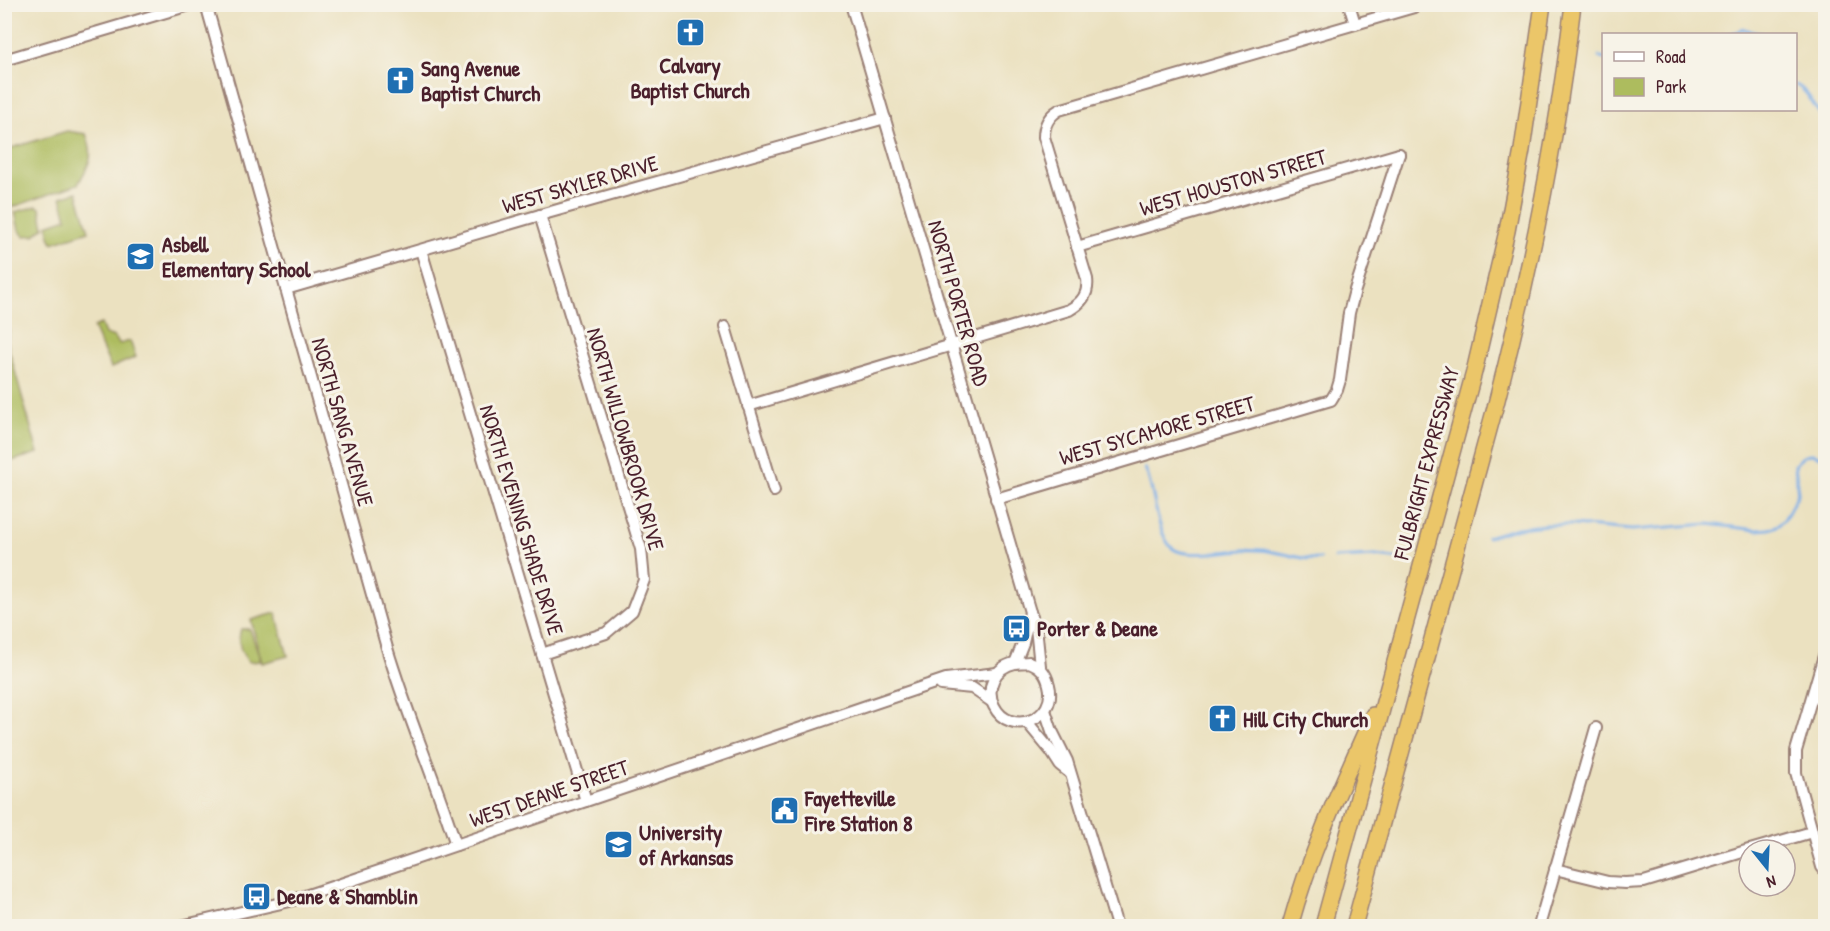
<svg xmlns="http://www.w3.org/2000/svg" width="1830" height="931" font-family="'Patrick Hand',sans-serif">
  <style>
    .green { fill: #adbc5e; stroke: #7c6e44; stroke-width: 1.5 }
    .lines { fill: none; stroke-linecap: round; stroke-linejoin: round }
    .stream { stroke: #7baee7; stroke-width: 3 }
    .minor-casing { stroke: #9a8076; stroke-width: 14 }
    .highway-casing { stroke: #9a8076; stroke-width: 18 }
    .minor { stroke: #fff; stroke-width: 10 }
    .highway { stroke: #ebc669; stroke-width: 15 }
    .labels { text-anchor: middle; dominant-baseline: central; stroke-width: 6; stroke-linejoin: round; paint-order: stroke }
    .poi-label { font-size: 22px; font-weight: bold; fill: #4a1f2b; stroke: #f7f3e8; text-anchor: start }
    .street-label { font-size: 22px; fill: #4a1f2b; stroke: #f7f3e8 }
  </style>
  <rect width="100%" height="100%" fill="#f7f3e8"/>
  <filter id="ink" filterUnits="userSpaceOnUse"><feTurbulence type="fractalNoise" baseFrequency=".0167" numOctaves="2"/><feDisplacementMap in="SourceGraphic" scale="12" xChannelSelector="R" yChannelSelector="G"/><feConvolveMatrix kernelMatrix="1 2 1 2 8 2 1 2 1" color-interpolation-filters="sRGB"/></filter>
  <filter id="wash" filterUnits="userSpaceOnUse"><feTurbulence type="fractalNoise" baseFrequency=".008" numOctaves="4" result="noise"/><feDisplacementMap in="SourceGraphic" scale="24" xChannelSelector="R" yChannelSelector="G"/><feGaussianBlur stdDeviation="1.35" result="paint"/><feColorMatrix in="noise" values="0 0 0 0 0 0 0 0 0 0 0 0 0 0 0 0 0 1.4 0 .05"/><feComposite in="paint" operator="in"/></filter>
  <g filter="url(#wash)">
    <rect width="100%" height="100%" fill="#ebe1c0"/>
    <g class="green">
      <path d="M67,131L86,134C95,157 90,163 78,184L5,210V150Z"/>
      <polygon points="77,192 89,231 52,243 47,225 67,218 61,197"/>
      <polygon points="37,206 40,208 44,227 35,235 24,236 19,230 15,212"/>
      <polygon points="5,314 9,331 7,340 9,350 38,453 5,463"/>
      <polygon points="101,324 105,334 114,337 120,344 130,341 136,357 111,368 93,327"/>
      <polygon points="276,613 288,656 262,663 251,620"/>
      <path d="M241,629H250L261,661L249,662C240,653 237,641 241,629Z"/>
    </g>
    <g class="lines">
      <g class="stream">
        <polyline points="1731,34 1744,29 1761,34"/>
        <polyline points="1599,57 1604,59"/>
        <path d="M1796,85C1811,92 1813,110 1826,120"/>
        <path d="M1145,468C1155,490 1155,529 1171,547C1182,559 1226,551 1243,550C1255,549 1267,550 1279,553C1292,555 1307,561 1320,559"/>
        <path d="M1487,537L1518,528L1545,525H1573L1632,530L1708,524L1757,530L1769,529L1779,525L1784,520L1798,494L1795,465C1806,451 1810,452 1826,459"/>
        <polyline points="1335,558 1375,556 1401,559"/>
      </g>
    </g>
  </g>
  <g filter="url(#ink)">
    <g class="lines">
      <defs>
        <g id="minor">
          <path d="M206,4C267,219 326,434 387,648C407,715 435,779 456,845"/>
          <polyline points="851,4 1030,612 1036,627 1040,666"/>
          <polyline points="1349,4 1355,24"/>
          <polyline points="4,60 193,4"/>
          <polyline points="540,215 641,549 644,580 632,611 606,633 542,654"/>
          <polyline points="1077,247 1399,154"/>
          <polyline points="421,250 586,801"/>
          <polyline points="286,289 540,215 885,118"/>
          <polyline points="725,327 774,491"/>
          <path d="M748,406L1069,310C1082,303 1089,294 1087,279L1044,137C1044,124 1049,116 1059,110L1414,7"/>
          <polyline points="996,499 1331,400 1337,390 1340,380 1349,313 1355,290 1399,154"/>
          <polyline points="1826,649 1796,751 1796,773 1822,867 1826,872"/>
          <path d="M1029,662C1040,666 1046,672 1049,685C1058,719 1010,738 994,706C985,688 995,667 1015,663C1019,662 1024,663 1029,662Z"/>
          <polyline points="1015,663 1023,643 1030,612"/>
          <polyline points="941,685 972,688 991,701"/>
          <polyline points="1045,710 1052,731 1067,761 1117,926"/>
          <polyline points="1027,722 1051,751 1060,765 1070,773"/>
          <polyline points="1750,850 1812,832"/>
          <polyline points="1555,869 1608,882 1625,883 1644,882 1749,850"/>
          <polyline points="181,926 290,901 338,885 946,679 997,673"/>
          <polyline points="1539,926 1596,728"/>
        </g>
        <g id="highway">
          <path d="M1290,926C1310,853 1342,784 1373,715"/>
          <polyline points="1323,926 1474,372 1507,231 1522,150 1543,4"/>
          <path d="M1354,926L1496,404C1530,272 1557,140 1573,4"/>
        </g>
      </defs>
      <use href="#minor" class="minor-casing"/>
      <use href="#highway" class="highway-casing"/>
      <use href="#minor" class="minor"/>
      <use href="#highway" class="highway"/>
    </g>
  </g>
  <defs>
    <symbol id="church-square" viewBox="-11 -11 22 22"><rect x="-9" y="-9" width="18" height="18" rx="4" fill="#1f6fb2" stroke="#f7f3e8"/><path d="M-1.2-6h2.4v3.5h3.3v2.4h-3.3V6h-2.4V-.1h-3.3v-2.4h3.3Z" fill="#fff"/></symbol>
    <symbol id="school-square" viewBox="-11 -11 22 22"><rect x="-9" y="-9" width="18" height="18" rx="4" fill="#1f6fb2" stroke="#f7f3e8"/><path d="M0-5L7-2L0 1L-7-2ZM-4 1L0 2.5L4 1V4Q0 6-4 4Z" fill="#fff"/></symbol>
    <symbol id="bus-square" viewBox="-11 -11 22 22"><rect x="-9" y="-9" width="18" height="18" rx="4" fill="#1f6fb2" stroke="#f7f3e8"/><path d="M-5-6H5V4H4V6H2V4H-2V6H-4V4H-5ZM-3.5-4V0h7V-4ZM-3.5 1.2v1.5H-2V1.2ZM2 1.2v1.5H3.5V1.2Z" fill="#fff"/></symbol>
    <symbol id="civic-square" viewBox="-11 -11 22 22"><rect x="-9" y="-9" width="18" height="18" rx="4" fill="#1f6fb2" stroke="#f7f3e8"/><path d="M-.6-6.5H3V-4.5H.6V-3L4-1V1h2V6H-6V1h2V-1L-.6-3ZM-1.2 2.5V6h2.4V2.5Z" fill="#fff"/></symbol>
    <symbol id="university-square" viewBox="-11 -11 22 22"><rect x="-9" y="-9" width="18" height="18" rx="4" fill="#1f6fb2" stroke="#f7f3e8"/><path d="M0-5L7-2L0 1L-7-2ZM-4 1L0 2.5L4 1V4Q0 6-4 4Z" fill="#fff"/></symbol>
  </defs>
  <g fill-rule="evenodd">
    <use href="#church-square" x="674" y="16" width="33" height="33"/>
    <use href="#church-square" x="384" y="64" width="33" height="33"/>
    <use href="#school-square" x="124" y="240" width="33" height="33"/>
    <use href="#bus-square" x="1000" y="612" width="33" height="33"/>
    <use href="#church-square" x="1206" y="702" width="33" height="33"/>
    <use href="#civic-square" x="768" y="794" width="33" height="33"/>
    <use href="#university-square" x="602" y="828" width="33" height="33"/>
    <use href="#bus-square" x="240" y="880" width="33" height="33"/>
  </g>
  <g class="labels">
    <g class="poi-label">
      <text x="690" y="65" text-anchor="middle">Calvary<tspan x="690" dy="25">Baptist Church</tspan></text>
      <text x="421" y="68">Sang Avenue<tspan x="421" dy="25">Baptist Church</tspan></text>
      <text x="162" y="244">Asbell<tspan x="162" dy="25">Elementary School</tspan></text>
      <text x="1037" y="628">Porter &amp; Deane</text>
      <text x="1243" y="719">Hill City Church</text>
      <text x="805" y="798">Fayetteville<tspan x="805" dy="25">Fire Station 8</tspan></text>
      <text x="639" y="832">University<tspan x="639" dy="25">of Arkansas</tspan></text>
      <text x="277" y="896">Deane &amp; Shamblin</text>
    </g>
    <g class="street-label">
      <text transform="translate(1233 182) rotate(-16)">WEST HOUSTON STREET</text>
      <text transform="translate(580 184) rotate(-16)">WEST SKYLER DRIVE</text>
      <text transform="translate(959 303) rotate(74)">NORTH PORTER ROAD</text>
      <text transform="translate(343 422) rotate(74)">NORTH SANG AVENUE</text>
      <text transform="translate(1157 430) rotate(-16)">WEST SYCAMORE STREET</text>
      <text transform="translate(626 439) rotate(74)">NORTH WILLOWBROOK DRIVE</text>
      <text transform="translate(1426 463) rotate(-75)">FULBRIGHT EXPRESSWAY</text>
      <text transform="translate(522 520) rotate(73)">NORTH EVENING SHADE DRIVE</text>
      <text transform="translate(549 793) rotate(-19)">WEST DEANE STREET</text>
    </g>
  </g>
  <rect width="1830" height="931" fill="none" stroke="#f7f3e8" stroke-width="24"/>
  <rect x="1602" y="33" width="195" height="78" fill="#f7f3e8" stroke="#b29e9c" stroke-width="1.5"/>
  <rect x="1614" y="52" width="30" height="9" fill="#ffffff" stroke="#b29e9c" stroke-width="1.5"/>
  <text x="1656" y="63" font-size="18" fill="#4a1f2b">Road</text>
  <rect x="1614" y="78" width="30" height="18" fill="#adbc5e" stroke="#b29e9c" stroke-width="1.5"/>
  <text x="1656" y="93" font-size="18" fill="#4a1f2b">Park</text>
  <g transform="translate(1767 868) rotate(162)"><circle r="28" fill="#f7f3e8" stroke="#b29e9c" stroke-width="1.5"/>
  <path d="M0-4.5L10 22L0 15L-10 22Z" fill="#1f6fb2"/>
  <text y="-9" font-size="16" font-weight="bold" text-anchor="middle" fill="#4a1f2b">N</text>
  </g>
</svg>
